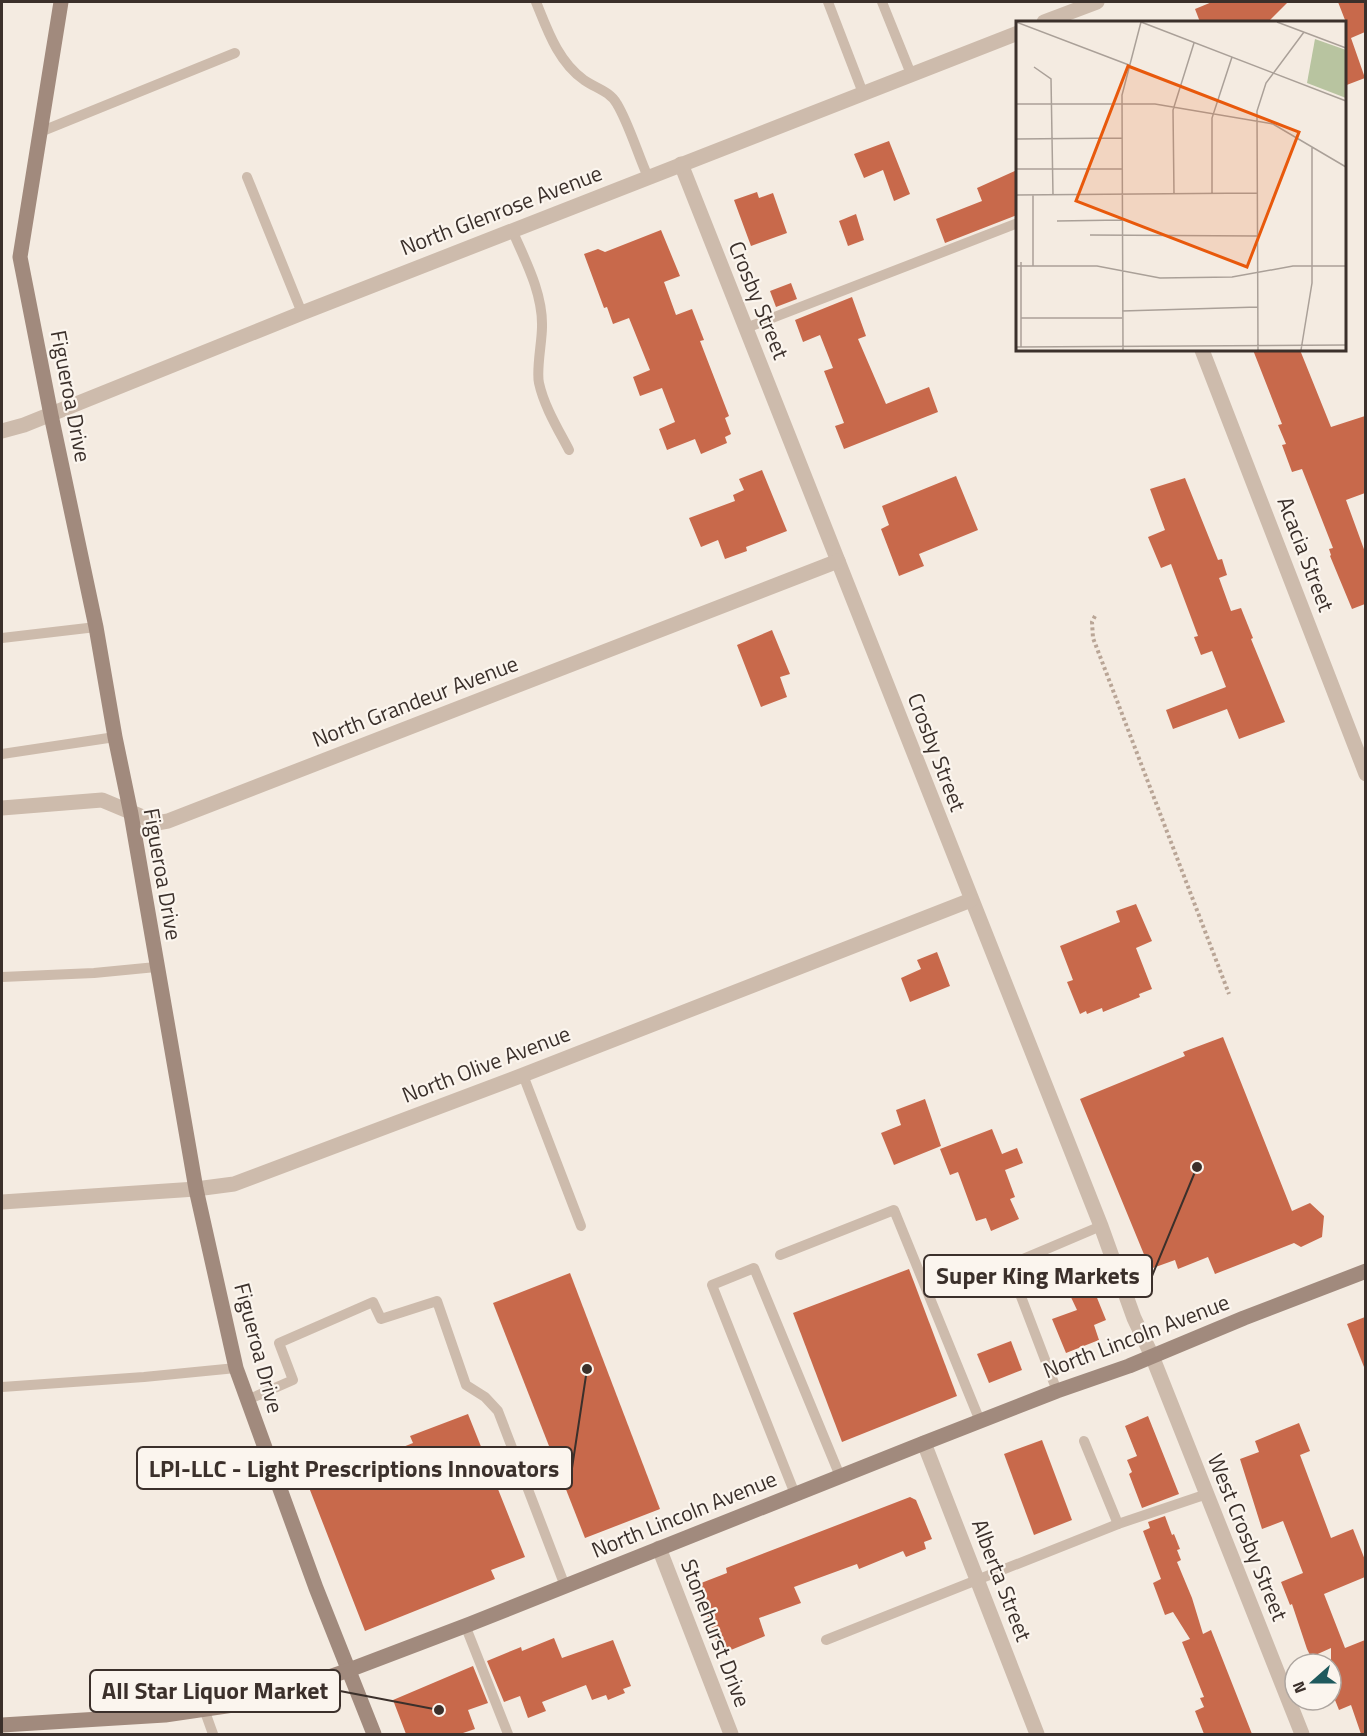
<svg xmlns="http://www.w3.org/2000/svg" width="1367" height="1736" font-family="'Titillium Web',sans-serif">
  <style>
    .building { fill: #c8694b }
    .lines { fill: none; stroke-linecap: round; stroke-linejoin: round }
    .path { stroke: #b9a596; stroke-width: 4; stroke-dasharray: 3 3; stroke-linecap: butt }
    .lane { stroke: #cdbbac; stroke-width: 10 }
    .street { stroke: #cdbbac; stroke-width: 15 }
    .secondary { stroke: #a18a7d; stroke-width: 15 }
    .labels { text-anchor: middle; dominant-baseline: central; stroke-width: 4.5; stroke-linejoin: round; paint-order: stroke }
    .street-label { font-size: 22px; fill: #3b302b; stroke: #fbf5ee }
    .inset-road { fill: none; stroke: #aaa098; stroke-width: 1.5 }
    .view { fill: #e8590c; fill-opacity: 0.15; stroke: #e8590c; stroke-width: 3 }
    .inset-edge { fill: none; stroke: #3b302b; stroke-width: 3 }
    .leader { fill: none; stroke: #3b302b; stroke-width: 2 }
    .callout-dot { fill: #3b302b; stroke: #fbf5ee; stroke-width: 2 }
    .callout { fill: #fbf5ee; stroke: #3b302b; stroke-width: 2 }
    .callout-label { font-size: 24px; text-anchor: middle; font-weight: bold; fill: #3b302b }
  </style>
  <rect width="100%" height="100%" fill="#f4ebe1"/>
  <g class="building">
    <polygon points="1212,2 1288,2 1268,22 1200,22 1195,9"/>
    <polygon points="1338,2 1365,2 1365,32 1351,38 1365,78 1344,86 1345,20"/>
    <polygon points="889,141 910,194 894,201 883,170 864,178 854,154"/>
    <polygon points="1017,170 1017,215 945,243 936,219 982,201 977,188"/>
    <polygon points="757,192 759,198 773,193 787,233 751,246 734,200"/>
    <polygon points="856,214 864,240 848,246 839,221"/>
    <polygon points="661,230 680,276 664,282 676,315 692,309 704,340 700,341 729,416 725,418 731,434 725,437 727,443 701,454 695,439 667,450 659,429 675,422 662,388 640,396 633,377 650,370 629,318 613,324 607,307 604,308 584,254 598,249 605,252"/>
    <polygon points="791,283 797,299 776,307 770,291"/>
    <polygon points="852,297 866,336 858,339 886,404 929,387 938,412 844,449 835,426 844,423 824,371 833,368 820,335 803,342 795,320"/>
    <polygon points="1253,350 1300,350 1331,427 1365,416 1365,493 1346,500 1365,552 1365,604 1352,609 1330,556 1331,555 1329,549 1333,548 1302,469 1292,472 1282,445 1286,444 1278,425 1282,424"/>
    <polygon points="762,470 787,531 746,547 747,551 725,559 718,540 701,547 689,518 735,501 733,495 744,490 739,479"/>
    <polygon points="956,476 978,530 919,554 924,566 899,576 881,529 889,525 882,506"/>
    <polygon points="1185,478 1218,560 1222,559 1227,575 1219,578 1231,611 1241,608 1253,638 1251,639 1285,722 1239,739 1227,709 1173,729 1166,710 1226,687 1212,651 1201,655 1194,637 1198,636 1171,564 1161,568 1148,537 1165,530 1150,489"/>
    <polygon points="772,630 790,674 780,677 787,697 761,707 737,645"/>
    <polygon points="1136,904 1152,941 1136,948 1152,989 1139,994 1140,997 1103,1012 1102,1008 1087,1014 1086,1011 1080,1014 1067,982 1073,980 1060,946 1120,922 1116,911"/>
    <polygon points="937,952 950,986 910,1002 901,978 921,969 917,960"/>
    <polygon points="1223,1037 1292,1211 1310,1203 1324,1216 1322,1237 1301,1247 1294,1243 1215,1274 1208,1257 1178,1269 1175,1260 1150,1269 1080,1099 1185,1056 1183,1052"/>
    <polygon points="925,1099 941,1146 894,1165 881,1133 901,1125 896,1110"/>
    <polygon points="992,1129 1002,1154 1017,1148 1023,1163 1005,1170 1015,1197 1010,1199 1019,1219 991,1231 986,1218 976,1221 958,1172 950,1175 940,1149"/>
    <polygon points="909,1269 957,1396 842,1442 793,1313"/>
    <polygon points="570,1273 660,1509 585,1538 493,1303"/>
    <polygon points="1091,1283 1106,1320 1094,1325 1099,1340 1066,1353 1052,1319 1077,1310 1069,1293"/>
    <polygon points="1365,1317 1365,1367 1364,1367 1347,1324"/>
    <polygon points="1011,1341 1022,1370 989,1383 977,1354"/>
    <polygon points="468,1414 525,1557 491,1570 495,1579 365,1631 308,1485 413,1443 410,1436"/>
    <polygon points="1148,1416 1179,1494 1142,1508 1129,1474 1132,1472 1127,1460 1137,1456 1125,1426"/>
    <polygon points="1299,1423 1310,1451 1300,1455 1331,1538 1353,1529 1365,1560 1365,1577 1324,1594 1345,1648 1365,1640 1365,1734 1361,1734 1351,1705 1339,1710 1331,1690 1331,1648 1311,1657 1307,1649 1292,1604 1290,1605 1281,1582 1303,1573 1283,1521 1262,1529 1240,1459 1259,1452 1255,1441"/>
    <polygon points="1042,1440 1072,1520 1034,1535 1004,1454"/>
    <polygon points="910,1497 916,1500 932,1539 924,1542 926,1549 906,1557 903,1551 859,1569 857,1564 794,1587 801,1603 759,1618 765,1636 721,1654 696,1585 727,1573 726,1568"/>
    <polygon points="1165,1516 1172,1535 1174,1534 1180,1549 1177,1550 1181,1560 1177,1562 1192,1598 1203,1634 1211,1630 1252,1734 1204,1734 1195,1711 1204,1707 1200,1698 1204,1697 1182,1642 1190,1639 1173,1612 1165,1615 1153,1583 1161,1579 1143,1531 1150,1528 1148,1522"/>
    <polygon points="554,1638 562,1658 613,1640 631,1686 623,1689 625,1693 608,1700 606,1695 592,1700 586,1685 542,1702 546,1711 528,1718 520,1696 504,1702 487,1661 521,1647 522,1651"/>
    <polygon points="473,1666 488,1703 468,1710 475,1729 460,1734 406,1734 393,1700"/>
  </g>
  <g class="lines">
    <polyline class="path" points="1095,616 1092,622 1093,638 1229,994"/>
    <g class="lane">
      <path d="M536,2C547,29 558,62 584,80C595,88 610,91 617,104C629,124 638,155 648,177"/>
      <polyline points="828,2 863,93"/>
      <polyline points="882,2 911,74"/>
      <polyline points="40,132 235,53"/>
      <polyline points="247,177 302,313"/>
      <path d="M512,230C525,260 543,293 542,327C542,342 536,370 539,383C544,406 558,429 569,450"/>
      <polyline points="746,328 1018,223"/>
      <polyline points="2,638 96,627"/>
      <polyline points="2,754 115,737"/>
      <polyline points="2,977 94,973 156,967"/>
      <polyline points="523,1075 581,1226"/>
      <polyline points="780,1255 894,1210 980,1421"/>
      <polyline points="2,1387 144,1377 236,1368"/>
      <polyline points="1057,1391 1009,1265 1101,1226"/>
      <polyline points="247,1400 293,1380 279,1343 373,1302 381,1319 437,1301 466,1385 485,1397 498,1411 565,1586"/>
      <polyline points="1084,1441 1118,1524 1207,1494"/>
      <polyline points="795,1494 712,1285 754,1268 840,1476"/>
      <polyline points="465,1625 508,1734"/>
      <polyline points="826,1640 1118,1524"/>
      <polyline points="204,1709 213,1734"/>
    </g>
    <g class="street">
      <polyline points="1044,22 1097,2"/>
      <polyline points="681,164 1101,1226 1134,1318 1152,1356 1302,1734"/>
      <polyline points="1202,350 1366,774"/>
      <polyline points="2,431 24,425 302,313 1018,33"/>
      <polyline points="2,808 102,800 157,823 168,821 838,561"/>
      <polyline points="2,1202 196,1189 234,1184 523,1075 971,900"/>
      <polyline points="924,1443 1037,1734"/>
      <polyline points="659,1548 731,1734"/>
    </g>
    <g class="secondary">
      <polyline points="61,2 20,257 51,415 96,627 115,737 131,814 196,1189 236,1368 316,1588 374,1734"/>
      <polyline points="2,1725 165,1715 240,1704 271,1697 349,1670 470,1624 924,1443 1057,1391 1129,1366 1244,1318 1366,1271"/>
    </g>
  </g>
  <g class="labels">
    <g class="street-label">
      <text transform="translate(501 210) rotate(-21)">North Glenrose Avenue</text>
      <text transform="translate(759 300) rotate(68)">Crosby Street</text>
      <text transform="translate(71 396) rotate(79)">Figueroa Drive</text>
      <text transform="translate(1306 554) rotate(69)">Acacia Street</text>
      <text transform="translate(415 701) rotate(-21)">North Grandeur Avenue</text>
      <text transform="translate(937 752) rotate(69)">Crosby Street</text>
      <text transform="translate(163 874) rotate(80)">Figueroa Drive</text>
      <text transform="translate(486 1064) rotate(-21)">North Olive Avenue</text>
      <text transform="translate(1136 1336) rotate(-21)">North Lincoln Avenue</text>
      <text transform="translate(259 1348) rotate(75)">Figueroa Drive</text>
      <text transform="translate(684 1514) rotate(-22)">North Lincoln Avenue</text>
      <text transform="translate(1248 1537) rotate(68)">West Crosby Street</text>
      <text transform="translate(1002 1580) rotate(69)">Alberta Street</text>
      <text transform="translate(716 1633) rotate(69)">Stonehurst Drive</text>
    </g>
  </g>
  <g transform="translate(1016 21)">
    <rect width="330" height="330" fill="#f4ebe1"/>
    <path d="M299,18L330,29V77L291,62Z" fill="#b8c4a0"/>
    <path class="inset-road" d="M0,1L113,44M125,1L330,80M261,1L330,27M18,46L35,58L37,174M0,83H139L257,103L330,146M0,118L106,117M0,148H106M196,172V97L216,36M158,173L157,89L178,22M0,174L241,172M17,174V245M41,200L106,199M74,214L241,215M5,241V326M0,245H81L144,257L216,256L277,245H330M106,290L242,286M5,297H106M0,326L330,324M107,329L106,74L125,1M242,329L241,90L250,62L288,11M285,329L296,262V126"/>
    <path class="view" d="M112,45L283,111L231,246L60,180Z"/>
    <rect width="330" height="330" class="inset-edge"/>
  </g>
  <path class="leader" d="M1197 1167L1152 1276M587 1369L572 1468M439 1710L340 1691"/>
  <g class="callout-dot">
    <circle cx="1197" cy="1167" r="6"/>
    <circle cx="587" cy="1369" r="6"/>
    <circle cx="439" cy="1710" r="6"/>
  </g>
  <g class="callout">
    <rect x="924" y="1255" width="228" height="42" rx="6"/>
    <rect x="137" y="1447" width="435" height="42" rx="6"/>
    <rect x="90" y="1670" width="250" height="42" rx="6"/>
  </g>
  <g class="callout-label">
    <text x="1038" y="1284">Super King Markets</text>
    <text x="354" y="1477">LPI-LLC - Light Prescriptions Innovators</text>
    <text x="215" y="1699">All Star Liquor Market</text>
  </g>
  <rect width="1367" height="1736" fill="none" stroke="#3b302b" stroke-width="6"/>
  <g transform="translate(1313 1682) rotate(249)"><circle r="28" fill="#fbf5ee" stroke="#aea6a0" stroke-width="1.5"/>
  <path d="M0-4.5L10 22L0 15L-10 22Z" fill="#1f5a5e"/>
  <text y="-9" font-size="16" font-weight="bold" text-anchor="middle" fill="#3b302b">N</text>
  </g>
</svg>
